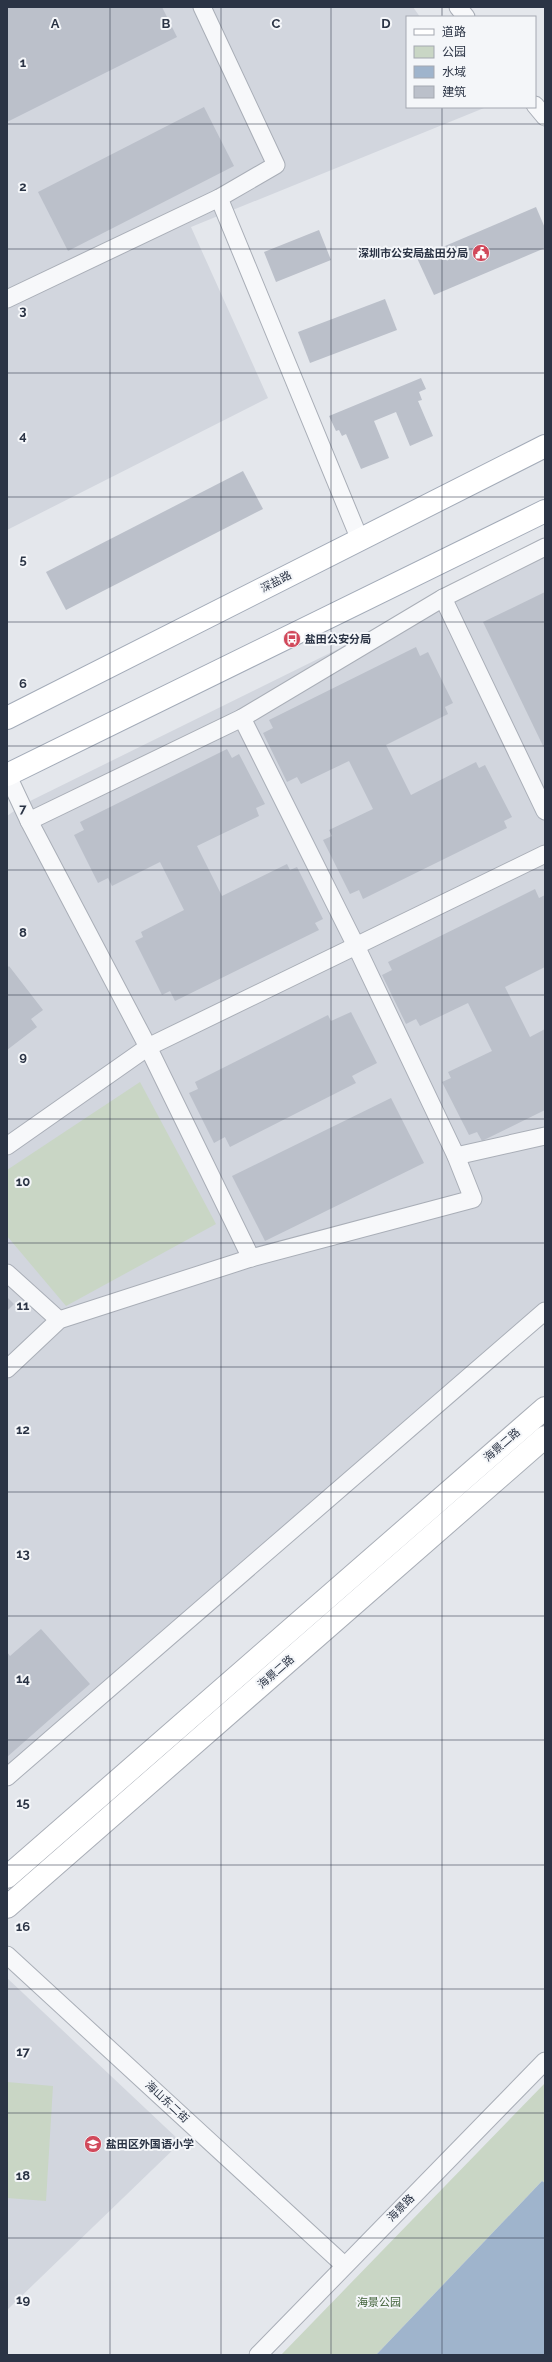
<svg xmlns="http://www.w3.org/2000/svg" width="552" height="2362" font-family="Raleway,'Noto Sans SC',sans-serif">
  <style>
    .built { fill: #d2d6de }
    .green { fill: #c9d6c5 }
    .water { fill: #9fb4cc }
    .building { fill: #bbc0ca }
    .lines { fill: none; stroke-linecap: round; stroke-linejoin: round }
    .street-casing { stroke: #a9aeb7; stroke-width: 19 }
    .secondary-casing { stroke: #a9aeb7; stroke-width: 24 }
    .primary-casing { stroke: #a3abb8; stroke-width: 24 }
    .street { stroke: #f7f8fa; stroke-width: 17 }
    .secondary { stroke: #fff; stroke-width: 22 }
    .primary { stroke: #fff; stroke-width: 22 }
    .grid { fill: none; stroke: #2b3445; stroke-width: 1; stroke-opacity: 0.55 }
    .labels { text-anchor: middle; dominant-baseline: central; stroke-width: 4; stroke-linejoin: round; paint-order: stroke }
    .poi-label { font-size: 11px; font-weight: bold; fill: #2b3445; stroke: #f4f6f9; text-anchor: start }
    .street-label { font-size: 11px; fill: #2b3445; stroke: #f4f6f9 }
    .park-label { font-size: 11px; fill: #3f6138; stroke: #f4f6f9 }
    .grid-label { font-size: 13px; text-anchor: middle; font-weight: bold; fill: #2b3445; stroke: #f4f6f9; stroke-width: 4; stroke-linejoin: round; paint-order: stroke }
  </style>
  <rect width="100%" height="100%" fill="#e4e7ec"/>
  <g class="built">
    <polygon points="7,7 413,7 420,17 407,17 407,107 484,108 191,227 268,398 7,530"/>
    <polygon points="545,547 545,1311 7,1777 7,816 24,804"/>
    <polygon points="7,1978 181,2142 7,2310"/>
  </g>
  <g class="green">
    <polygon points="140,1082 216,1224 66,1306 7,1236 7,1170"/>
    <polygon points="7,2082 53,2086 46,2201 7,2198"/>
    <polygon points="545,2083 545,2183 542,2181 376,2355 281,2355"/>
  </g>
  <polygon class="water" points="542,2181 545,2183 545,2355 376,2355"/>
  <g class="building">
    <polygon points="9,7 162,7 177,37 7,122 7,8"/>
    <polygon points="204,107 234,166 68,251 38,192"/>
    <polygon points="536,207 545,228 545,248 434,295 417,258"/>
    <polygon points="319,230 331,260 276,282 264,252"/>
    <polygon points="385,299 397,330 310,363 298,332"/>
    <polygon points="421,378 426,389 419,392 422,400 418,401 433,436 410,446 396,412 374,421 389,458 361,469 346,434 342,436 339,430 336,431 329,416"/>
    <polygon points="243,471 263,509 66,610 46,572"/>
    <polygon points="545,592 545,750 483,622"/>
    <polygon points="416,647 420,656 428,652 453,703 445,707 448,714 386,745 411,795 476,762 479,768 485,765 512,817 504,821 507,828 363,899 359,890 350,894 323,840 332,836 329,830 373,809 349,761 301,784 297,777 287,782 263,733 273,728 269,720"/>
    <polygon points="227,749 232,758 239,754 265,804 256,808 259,816 197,846 222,896 287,864 290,870 297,867 323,919 315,923 319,930 175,1001 170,991 162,995 135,941 143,937 141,932 184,910 160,862 112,886 108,878 98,883 74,835 84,830 80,822"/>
    <polygon points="535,889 539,898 545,895 545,967 505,987 530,1037 545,1029 545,1110 482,1141 477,1132 469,1135 442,1082 451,1078 448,1072 492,1051 468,1003 420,1026 416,1019 406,1024 382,975 392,970 388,962"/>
    <polygon points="9,966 43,1010 31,1019 37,1027 7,1050 7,968"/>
    <polygon points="351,1012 377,1063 352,1076 356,1083 230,1147 225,1137 214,1143 189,1093 198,1089 195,1082 328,1015 331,1021"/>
    <polygon points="391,1098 424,1163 265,1241 232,1176"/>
    <polygon points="7,1297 14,1304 7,1311"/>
    <polygon points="41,1629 90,1684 7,1757 7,1652 10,1656"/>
  </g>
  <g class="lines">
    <defs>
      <g id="street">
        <polyline points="458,7 466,17"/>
        <polyline points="535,105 545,117"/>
        <polyline points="219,198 360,540"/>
        <polyline points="7,299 219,198 276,165 202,7"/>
        <polyline points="443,598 545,811"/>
        <polyline points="7,774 29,821 148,1047 251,1258"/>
        <polyline points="29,821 242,718 443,598 545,547"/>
        <polyline points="7,1146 148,1047 545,854"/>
        <polyline points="456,1156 545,1136"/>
        <polyline points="7,1273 59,1320"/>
        <polyline points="7,1369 59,1320 251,1258 473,1199 456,1156 356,946 242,718"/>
        <polyline points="7,1777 545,1311"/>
        <polyline points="7,1955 344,2265"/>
        <polyline points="258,2355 545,2061"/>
      </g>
      <g id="secondary">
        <polyline points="7,1877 545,1408"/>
        <polyline points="7,1907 545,1437"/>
      </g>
      <g id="primary">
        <polyline points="7,718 545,446"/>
        <polyline points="7,775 545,511"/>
      </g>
    </defs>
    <use href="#street" class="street-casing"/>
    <use href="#secondary" class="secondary-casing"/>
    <use href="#primary" class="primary-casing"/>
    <use href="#street" class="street"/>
    <use href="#secondary" class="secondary"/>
    <use href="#primary" class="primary"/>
  </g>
  <path class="grid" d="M110,7V2355M221,7V2355M331,7V2355M442,7V17M442,107V2355M7,124H545M7,249H545M7,373H545M7,497H545M7,622H545M7,746H545M7,870H545M7,995H545M7,1119H545M7,1243H545M7,1367H545M7,1492H545M7,1616H545M7,1740H545M7,1865H545M7,1989H545M7,2113H545M7,2238H545"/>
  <defs>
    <symbol id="civic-disc" viewBox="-11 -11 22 22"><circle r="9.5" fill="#d1495b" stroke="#f4f6f9"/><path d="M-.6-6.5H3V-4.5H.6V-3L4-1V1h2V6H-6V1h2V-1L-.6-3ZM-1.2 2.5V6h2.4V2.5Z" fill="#fff"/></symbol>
    <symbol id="bus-disc" viewBox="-11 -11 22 22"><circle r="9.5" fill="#d1495b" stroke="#f4f6f9"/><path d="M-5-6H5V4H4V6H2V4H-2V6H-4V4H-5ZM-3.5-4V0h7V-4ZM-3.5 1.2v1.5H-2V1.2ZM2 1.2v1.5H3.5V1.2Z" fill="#fff"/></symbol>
    <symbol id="school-disc" viewBox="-11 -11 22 22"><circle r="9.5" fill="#d1495b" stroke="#f4f6f9"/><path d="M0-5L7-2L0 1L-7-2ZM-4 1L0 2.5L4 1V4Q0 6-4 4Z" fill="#fff"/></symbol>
  </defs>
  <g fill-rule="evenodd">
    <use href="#civic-disc" x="471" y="243" width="20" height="20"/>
    <use href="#bus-disc" x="282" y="629" width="20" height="20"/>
    <use href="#school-disc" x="83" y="2134" width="20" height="20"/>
  </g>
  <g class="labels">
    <g class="poi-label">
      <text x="468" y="253" text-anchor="end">深圳市公安局盐田分局</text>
      <text x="305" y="639">盐田公安分局</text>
      <text x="106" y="2144">盐田区外国语小学</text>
    </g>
    <g class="street-label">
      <text transform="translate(276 582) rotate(-27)">深盐路</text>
      <text transform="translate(502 1445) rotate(-41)">海景二路</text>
      <text transform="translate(276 1672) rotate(-41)">海景二路</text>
      <text transform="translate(167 2102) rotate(43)">海山东二街</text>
      <text transform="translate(401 2208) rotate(-45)">海景路</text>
    </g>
    <g class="park-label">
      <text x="379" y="2302">海景公园</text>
    </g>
  </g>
  <g class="grid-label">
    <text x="55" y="28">A</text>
    <text x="166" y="28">B</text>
    <text x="276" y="28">C</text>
    <text x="386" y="28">D</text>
    <text x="23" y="67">1</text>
    <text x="23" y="191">2</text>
    <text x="23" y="315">3</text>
    <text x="23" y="440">4</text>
    <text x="23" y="564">5</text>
    <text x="23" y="688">6</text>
    <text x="23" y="813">7</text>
    <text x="23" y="937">8</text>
    <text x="23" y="1061">9</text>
    <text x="23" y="1186">10</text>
    <text x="23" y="1310">11</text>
    <text x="23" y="1434">12</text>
    <text x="23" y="1558">13</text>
    <text x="23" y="1683">14</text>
    <text x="23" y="1807">15</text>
    <text x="23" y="1931">16</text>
    <text x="23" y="2056">17</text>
    <text x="23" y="2180">18</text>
    <text x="23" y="2304">19</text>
  </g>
  <rect width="552" height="2362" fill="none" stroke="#2b3445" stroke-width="16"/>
  <rect x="406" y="16" width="130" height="92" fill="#f4f6f9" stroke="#a4a8b1"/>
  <rect x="414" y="29" width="20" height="6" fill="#ffffff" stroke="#a4a8b1"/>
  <text x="442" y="36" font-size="12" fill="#2b3445">道路</text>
  <rect x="414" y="46" width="20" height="12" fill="#c9d6c5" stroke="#a4a8b1"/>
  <text x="442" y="56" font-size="12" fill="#2b3445">公园</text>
  <rect x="414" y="66" width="20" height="12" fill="#9fb4cc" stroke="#a4a8b1"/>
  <text x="442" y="76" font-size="12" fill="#2b3445">水域</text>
  <rect x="414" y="86" width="20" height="12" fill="#bbc0ca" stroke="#a4a8b1"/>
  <text x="442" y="96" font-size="12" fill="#2b3445">建筑</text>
</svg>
